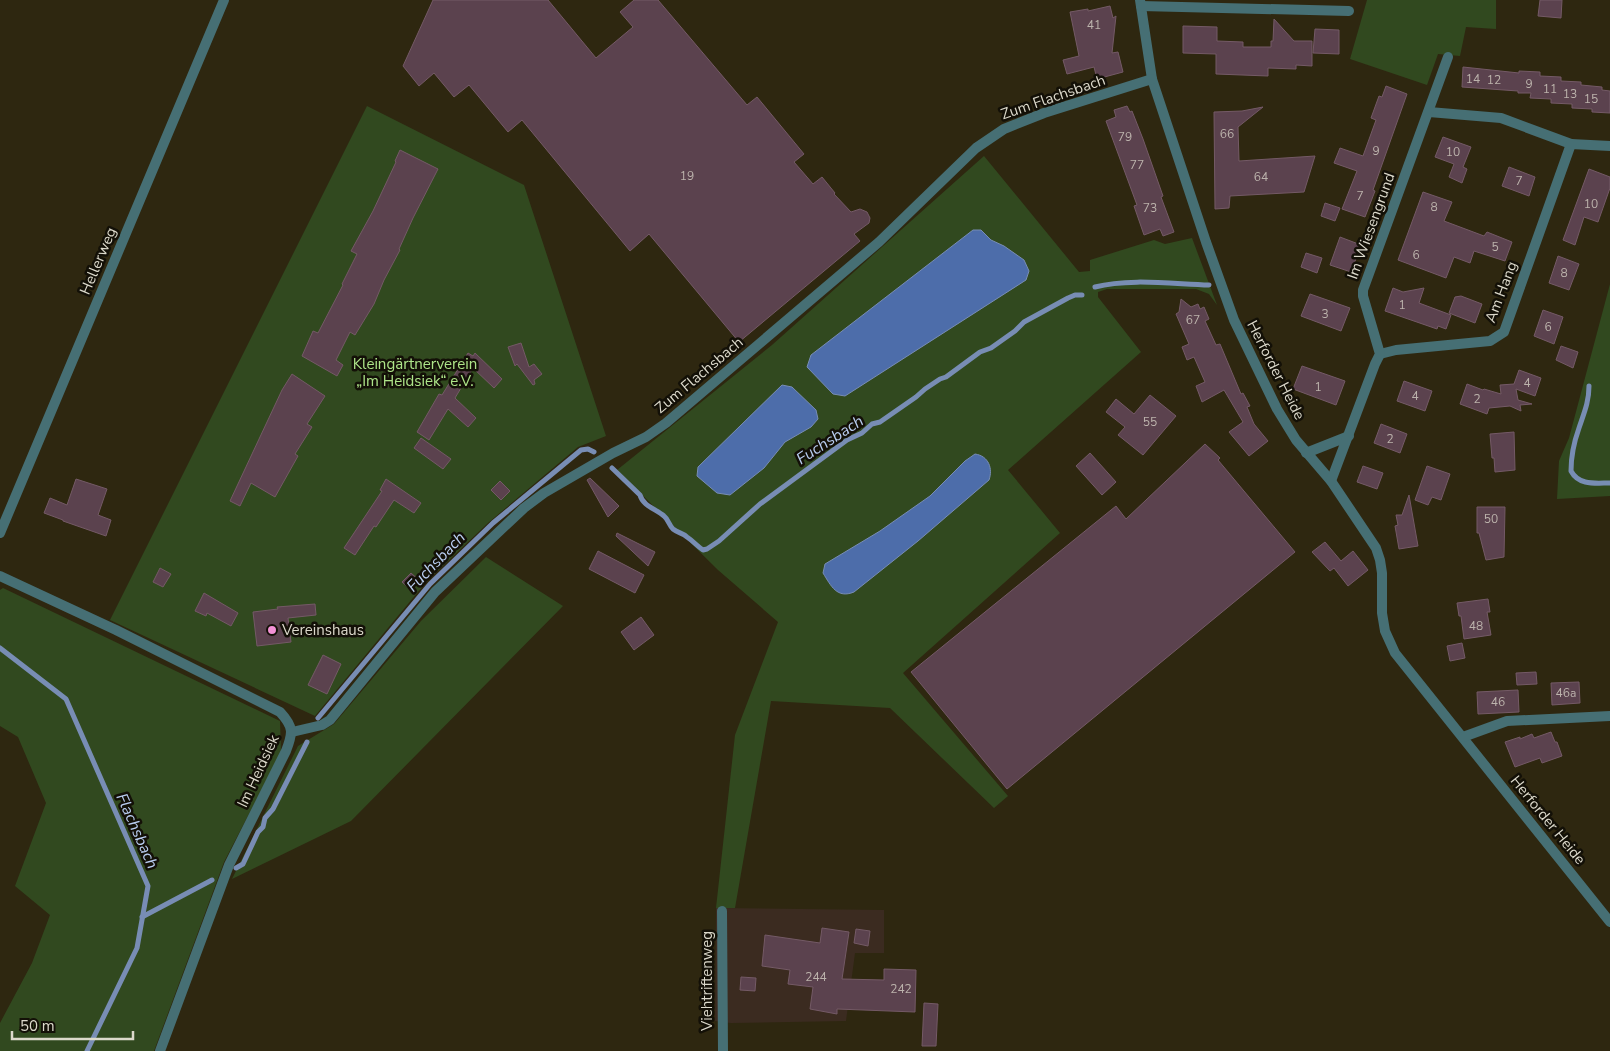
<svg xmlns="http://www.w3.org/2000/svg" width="1610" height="1051" font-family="'Nunito Sans',sans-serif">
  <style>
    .industrial { fill: #3b2b20 }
    .green { fill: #31491f }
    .water { fill: #4d6daa; stroke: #788db4 }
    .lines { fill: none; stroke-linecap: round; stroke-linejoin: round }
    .stream { stroke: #788db4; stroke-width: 5 }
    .building { fill: #5b424e; stroke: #745a66 }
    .street { stroke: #466f74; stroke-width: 10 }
    .poi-dot { fill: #f391d6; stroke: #131007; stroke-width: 2 }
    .labels { text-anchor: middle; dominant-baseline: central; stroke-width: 5; stroke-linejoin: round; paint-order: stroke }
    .number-label { font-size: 12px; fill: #bcb3ac }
    .street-label { font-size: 15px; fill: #dcd9cb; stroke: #131007 }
    .park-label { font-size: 15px; fill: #aee589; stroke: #131007 }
    .poi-label { font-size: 15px; fill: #dcd9cb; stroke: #131007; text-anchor: start }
    .water-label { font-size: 16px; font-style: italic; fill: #b9cdf0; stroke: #131007 }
  </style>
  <rect width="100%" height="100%" fill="#2e2710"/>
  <polygon class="industrial" points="716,908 884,910 884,953 855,953 846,1021 731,1023 715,1021"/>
  <g class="green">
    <polygon points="1367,0 1496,0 1496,29 1466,27 1460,56 1438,54 1427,85 1350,59"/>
    <polygon points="367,106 524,185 606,436 578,447 488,523 427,581 315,716 110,620"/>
    <polygon points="984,156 1079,272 1090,271 1090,260 1154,240 1165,244 1192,238 1217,305 1209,294 1196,289 1107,289 1098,292 1098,297 1141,352 1008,470 1060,533 903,673 1008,796 994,808 890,708 771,701 735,908 716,908 735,735 778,622 718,570 617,470 772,345"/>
    <polygon points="1610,284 1610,496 1557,499 1559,461 1569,438"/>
    <polygon points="486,557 563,606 351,821 232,879 298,746 334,724 421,621"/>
    <polygon points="3,588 280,721 281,752 224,862 154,1051 0,1051 0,1023 32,963 50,915 15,886 46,803 18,737 0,726 0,590"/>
  </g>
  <g class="water">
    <polygon points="973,230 981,230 991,240 1004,246 1024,260 1029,271 1026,280 845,396 833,394 807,367 811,355"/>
    <polygon points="782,385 792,387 816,410 818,419 811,427 785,442 764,468 730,495 717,493 697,476 698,467"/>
    <path d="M975,454C989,456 993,469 989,480L918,541L854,592C837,599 831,586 823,573L825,564L880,531L930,496L965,461Z"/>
  </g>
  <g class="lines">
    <g class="stream">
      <path d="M1095,287C1129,278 1173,284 1209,285"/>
      <path d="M1589,386C1589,402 1584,413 1579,428C1574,442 1571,456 1571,471C1579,486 1596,483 1610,483"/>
      <path d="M612,468L640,495C643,506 656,509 664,516C668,519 669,525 673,529C678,533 683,533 687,537C693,541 697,546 703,550L707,549L719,541L760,504L847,440L862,433L872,424L880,422L916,397L925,389L940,379L946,377L980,352L991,348L1015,331L1024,322L1068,298L1075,295H1082"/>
      <polyline points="0,648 66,699 148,886 137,948 87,1051"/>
      <polyline points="318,718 430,584 493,523 581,450 588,449 594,452"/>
      <polyline points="236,868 243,864 258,832 263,827 265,818 273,809 307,742"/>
      <polyline points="142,917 212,880"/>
    </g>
  </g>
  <g class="building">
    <polygon points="433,0 548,0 596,58 633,27 620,12 634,0 658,0 747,105 757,97 804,154 794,162 813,184 822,177 835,193 834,194 851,212 860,209 867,212 870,218 869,223 854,234 860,241 739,342 649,234 630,251 522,120 508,132 469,85 454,97 434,73 419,86 403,66"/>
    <polygon points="1540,0 1562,0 1561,18 1538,16"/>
    <polygon points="1110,6 1113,18 1116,16 1112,53 1118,52 1123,72 1097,79 1094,67 1067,74 1063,60 1079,56 1070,12 1088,9 1088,11"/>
    <polygon points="1274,19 1294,41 1312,41 1312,66 1296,65 1296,69 1268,68 1268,76 1216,74 1216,54 1183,53 1183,26 1217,27 1217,41 1243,42 1243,47 1271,47 1271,41 1273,41"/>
    <polygon points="1315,29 1339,30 1339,54 1313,53"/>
    <polygon points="1463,67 1519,73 1519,71 1540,72 1540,76 1561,77 1561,81 1581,82 1581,85 1602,87 1602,90 1610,91 1610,113 1592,112 1592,109 1572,108 1572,104 1551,103 1551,99 1530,98 1531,93 1518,93 1518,91 1462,87"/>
    <polygon points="1386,86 1407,94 1373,190 1375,191 1365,217 1342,209 1357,171 1334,163 1340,148 1363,156 1376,120 1371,118 1379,96 1382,97"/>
    <polygon points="1127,106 1130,112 1132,111 1143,139 1163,196 1161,197 1174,232 1163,236 1160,229 1144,235 1134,206 1137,205 1106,121 1116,117 1114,110"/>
    <polygon points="1263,107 1238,127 1239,161 1315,156 1304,192 1230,196 1229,208 1215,209 1214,112 1242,111"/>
    <polygon points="1443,137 1471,147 1463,167 1467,169 1462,183 1449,177 1454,164 1435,157"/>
    <polygon points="400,150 438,169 413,218 399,249 400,250 384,280 374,304 355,335 350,332 336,360 343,365 337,376 302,356 313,331 318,333 343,285 342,284 357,254 351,251 373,211 396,162 395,161"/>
    <polygon points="1509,167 1535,177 1529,196 1502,186"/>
    <polygon points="1589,169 1610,177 1610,188 1598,222 1584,217 1575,245 1563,240"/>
    <polygon points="1423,192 1452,202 1444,221 1484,236 1487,232 1512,242 1505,261 1474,251 1470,263 1454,257 1446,278 1398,260"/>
    <polygon points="1325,203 1340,208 1335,221 1321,216"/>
    <polygon points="1340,237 1361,245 1351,272 1330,265"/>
    <polygon points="1306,253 1322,258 1317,273 1301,267"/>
    <polygon points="1558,256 1579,264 1569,290 1549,283"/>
    <polygon points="1393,288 1403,292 1424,288 1419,303 1451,315 1446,329 1438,326 1437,329 1385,311"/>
    <polygon points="1310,294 1350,308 1341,331 1301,316"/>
    <polygon points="1461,296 1482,304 1475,323 1449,313 1455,297"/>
    <polygon points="1181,299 1191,307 1198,304 1200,309 1204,307 1209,319 1205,321 1216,345 1220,344 1241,394 1243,393 1250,406 1247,407 1254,424 1268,441 1249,456 1229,432 1243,422 1224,390 1202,402 1196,386 1205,382 1194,357 1187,360 1182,347 1189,344 1176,314 1179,312"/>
    <polygon points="1543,310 1563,317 1554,344 1534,336"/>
    <polygon points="521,343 529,367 534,364 542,374 534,380 535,384 533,385 517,364 515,366 508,347"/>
    <polygon points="1561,346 1578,352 1573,368 1556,360"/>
    <polygon points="468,353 473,356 475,353 502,379 494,388 473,368 455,398 476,418 468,427 448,409 429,440 417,432 439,394 442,395"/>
    <polygon points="1302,366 1345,381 1336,405 1293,389"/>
    <polygon points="1519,370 1541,378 1535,396 1516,389 1518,400 1532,404 1520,405 1521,411 1510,406 1489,408 1487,414 1460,404 1467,384 1483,390 1484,389 1501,394 1500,385 1514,384"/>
    <polygon points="292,374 325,396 307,424 312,427 295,454 298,456 275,497 251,483 240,506 230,501 282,390"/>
    <polygon points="1404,381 1432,391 1425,411 1397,401"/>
    <polygon points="1150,395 1176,416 1143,455 1118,435 1125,427 1106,412 1116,399 1134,414"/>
    <polygon points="1381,424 1407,434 1400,453 1374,443"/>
    <polygon points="1514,432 1515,470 1495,472 1494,458 1492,458 1490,434"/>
    <polygon points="421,438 451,459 443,469 414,448"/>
    <polygon points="1205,444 1220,458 1218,460 1295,552 1007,789 911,672 1116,506 1126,519"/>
    <polygon points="1090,453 1116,482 1102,495 1076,466"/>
    <polygon points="1363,466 1383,473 1377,489 1357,482"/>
    <polygon points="1427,466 1450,474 1441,500 1432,497 1428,505 1415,500"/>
    <polygon points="590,478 619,506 608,517 587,480"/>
    <polygon points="76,479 107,489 98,515 111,520 106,536 63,521 63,520 44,513 50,498 67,505"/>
    <polygon points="386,479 421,503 414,513 394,500 376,527 374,526 355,555 344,548 382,491 380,490"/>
    <polygon points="500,481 510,491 501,500 491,490"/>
    <polygon points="1409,495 1418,546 1399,549 1395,526 1398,525 1396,515 1402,515"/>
    <polygon points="1477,507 1505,507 1504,557 1486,560 1479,533 1477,533"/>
    <polygon points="617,533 655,552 648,566 616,536"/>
    <polygon points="1325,542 1341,561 1353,551 1368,570 1348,586 1334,568 1330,571 1312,552"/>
    <polygon points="598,551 644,575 635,593 589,569"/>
    <polygon points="160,568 171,574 163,587 153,582"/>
    <polygon points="411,573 420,581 411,590 402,582"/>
    <polygon points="204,593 238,613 231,626 207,613 206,616 195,611"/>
    <polygon points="1488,599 1490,612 1487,612 1491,635 1464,639 1461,616 1459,616 1457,603"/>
    <polygon points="315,604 316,615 288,618 291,642 257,646 253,612 278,609 277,607"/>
    <polygon points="641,617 654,635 634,650 621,632"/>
    <polygon points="1462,643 1465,658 1450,661 1447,646"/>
    <polygon points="323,655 341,664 327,694 308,685"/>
    <polygon points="1536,672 1537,684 1517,685 1516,673"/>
    <polygon points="1579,682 1580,703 1552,705 1551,683"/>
    <polygon points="1518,690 1519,712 1478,714 1477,692"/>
    <polygon points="1551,732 1555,742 1557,742 1562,756 1542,763 1540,758 1515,767 1505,742 1520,737 1520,739 1532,734 1534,738"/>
    <polygon points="822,928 849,932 842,979 884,980 884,969 916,970 915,1012 837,1009 837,1014 810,1009 813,987 788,984 790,970 762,966 765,935 820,943"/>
    <polygon points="856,929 870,931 868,946 854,943"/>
    <polygon points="741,977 756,978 755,991 740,990"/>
    <polygon points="924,1003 938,1004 936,1046 922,1046"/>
  </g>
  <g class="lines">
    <g class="street">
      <polyline points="1140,0 1152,79 1206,242 1234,320 1277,409 1296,440 1331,481 1376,548 1380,560 1382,573 1382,613 1385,631 1395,653 1610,922"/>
      <polyline points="1141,6 1349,11"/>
      <polyline points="1429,112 1501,118 1571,144"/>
      <polyline points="1380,354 1396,350 1490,341 1504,332 1571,144 1610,146"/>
      <polyline points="1306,453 1349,436"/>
      <polyline points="1331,481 1375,364 1380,354 1363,296 1363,290 1448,57"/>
      <polyline points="0,533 224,0"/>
      <path d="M0,576L116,630L280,712C294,727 293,733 286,751L229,865L160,1051"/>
      <polyline points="292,732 322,725 330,720 435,592 524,508 544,493 613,453 646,437 666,423 879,242 976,148 1004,129 1044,113 1152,79"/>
      <polyline points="1463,737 1507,721 1610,716"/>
      <polyline points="722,911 723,1051"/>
    </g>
  </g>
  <circle class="poi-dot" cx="272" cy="630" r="5"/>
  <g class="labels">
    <g class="number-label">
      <text x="1094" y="25">41</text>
      <text x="1473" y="79">14</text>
      <text x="1494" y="80">12</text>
      <text x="1529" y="84">9</text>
      <text x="1550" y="89">11</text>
      <text x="1570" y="94">13</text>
      <text x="1591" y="99">15</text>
      <text x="1227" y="134">66</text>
      <text x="1125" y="137">79</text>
      <text x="1376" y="151">9</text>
      <text x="1453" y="152">10</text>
      <text x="1137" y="165">77</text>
      <text x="687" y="176">19</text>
      <text x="1261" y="177">64</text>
      <text x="1519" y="181">7</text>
      <text x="1360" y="196">7</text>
      <text x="1591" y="204">10</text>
      <text x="1434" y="207">8</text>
      <text x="1150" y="208">73</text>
      <text x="1495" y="247">5</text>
      <text x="1416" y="255">6</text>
      <text x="1564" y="273">8</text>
      <text x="1402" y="305">1</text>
      <text x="1325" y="314">3</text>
      <text x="1193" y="320">67</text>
      <text x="1548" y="327">6</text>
      <text x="1527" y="383">4</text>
      <text x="1318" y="387">1</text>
      <text x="1415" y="396">4</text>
      <text x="1477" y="399">2</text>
      <text x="1150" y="422">55</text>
      <text x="1390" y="439">2</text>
      <text x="1491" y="519">50</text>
      <text x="1476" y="626">48</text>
      <text x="1566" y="693">46a</text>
      <text x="1498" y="702">46</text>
      <text x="816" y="977">244</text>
      <text x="901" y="989">242</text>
    </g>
    <g class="street-label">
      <text transform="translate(1053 97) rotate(-19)">Zum Flachsbach</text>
      <text transform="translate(1371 226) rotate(-70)">Im Wiesengrund</text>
      <text transform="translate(98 261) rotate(-67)">Hellerweg</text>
      <text transform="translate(1501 292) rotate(-69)">Am Hang</text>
      <text transform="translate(1276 370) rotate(63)">Herforder Heide</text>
      <text transform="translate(699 375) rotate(-40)">Zum Flachsbach</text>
      <text transform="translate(258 771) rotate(-65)">Im Heidsiek</text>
      <text transform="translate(1548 820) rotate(51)">Herforder Heide</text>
      <text transform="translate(707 981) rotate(-90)">Viehtriftenweg</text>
    </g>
    <g class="park-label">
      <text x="415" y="364">Kleingärtnerverein<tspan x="415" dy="17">„Im Heidsiek“ e.V.</tspan></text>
    </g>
    <g class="poi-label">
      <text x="282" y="630">Vereinshaus</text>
    </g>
    <g class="water-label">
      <text transform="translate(830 440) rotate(-33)">Fuchsbach</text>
      <text transform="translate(436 562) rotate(-46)">Fuchsbach</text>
      <text transform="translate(137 831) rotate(66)">Flachsbach</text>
    </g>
  </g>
  <path d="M12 1031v8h121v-8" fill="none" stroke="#dcd9cb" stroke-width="2.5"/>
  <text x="20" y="1031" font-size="15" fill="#dcd9cb" stroke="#131007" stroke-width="4" paint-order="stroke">50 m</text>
</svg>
